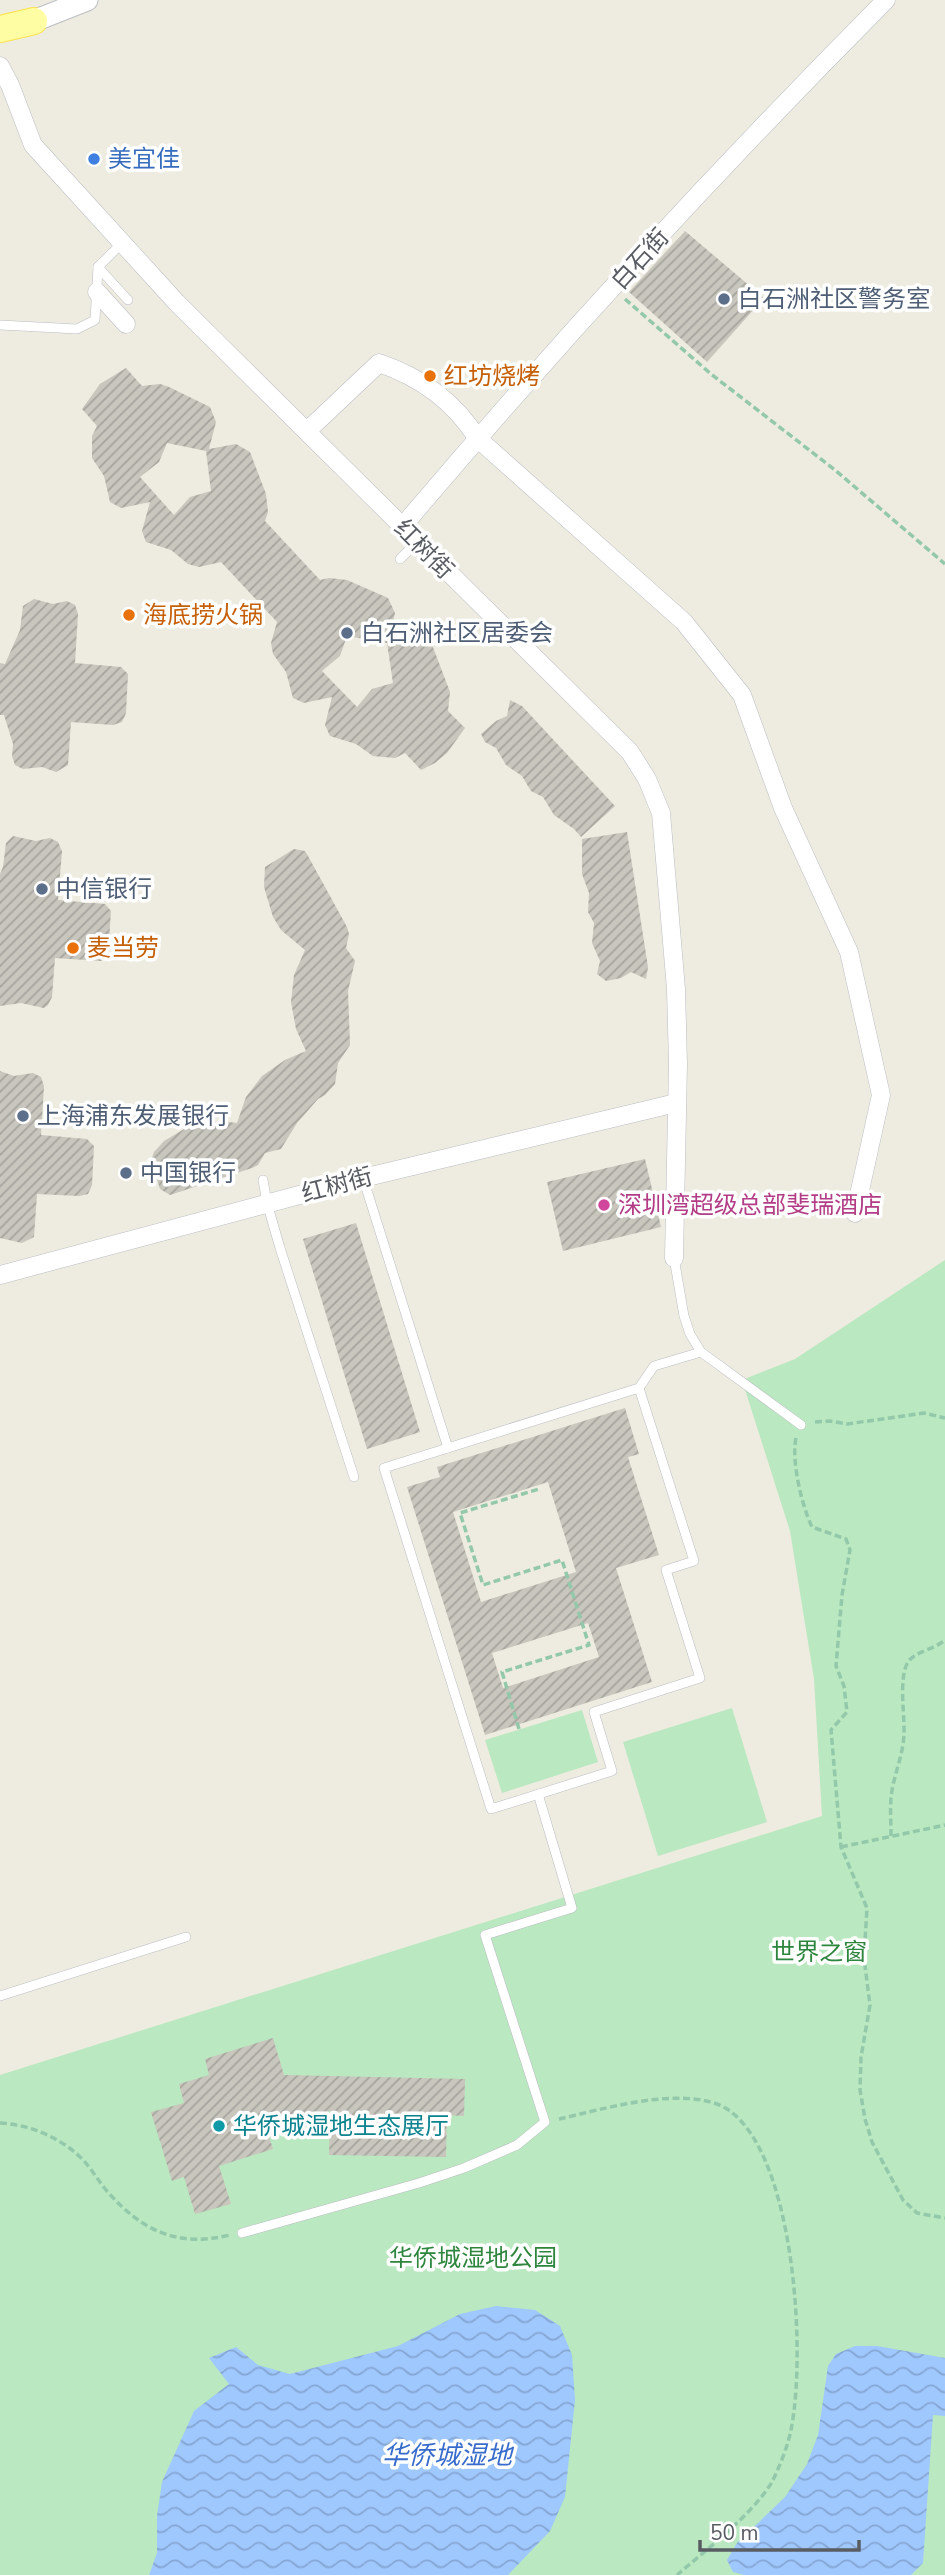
<svg xmlns="http://www.w3.org/2000/svg" width="945" height="2575" font-family="'Nunito Sans','Noto Sans SC',sans-serif">
  <style>
    .park { fill: #bae8c0 }
    .water { fill: url(#water-waves) }
    .building { fill: url(#building-hatch); fill-rule: evenodd }
    .lines { fill: none; stroke-linecap: round; stroke-linejoin: round }
    .service-casing { stroke: #bbbdc3; stroke-width: 10 }
    .minor-casing { stroke: #bbbdc3; stroke-width: 19 }
    .tertiary-casing { stroke: #bbbdc3; stroke-width: 23 }
    .primary-casing { stroke: #fde34a; stroke-width: 28 }
    .path { stroke: #93c9aa; stroke-width: 3.5; stroke-dasharray: 7 3.5; stroke-linecap: butt }
    .service { stroke: #fff; stroke-width: 9 }
    .minor { stroke: #fff; stroke-width: 18 }
    .tertiary { stroke: #fff; stroke-width: 21 }
    .primary { stroke: #fffda4; stroke-width: 26 }
    .shop-dot { fill: #3f7fe0; stroke: #fff; stroke-width: 2.5 }
    .service-dot { fill: #5c6f8a; stroke: #fff; stroke-width: 2.5 }
    .food-dot { fill: #e8710a; stroke: #fff; stroke-width: 2.5 }
    .hotel-dot { fill: #d1479c; stroke: #fff; stroke-width: 2.5 }
    .culture-dot { fill: #0f9aa8; stroke: #fff; stroke-width: 2.5 }
    .labels { text-anchor: middle; dominant-baseline: central; stroke-width: 7; stroke-linejoin: round; paint-order: stroke }
    .shop-label { font-size: 24px; fill: #366cbe; stroke: #fff; text-anchor: start }
    .street-label { font-size: 24px; fill: #595c63; stroke: #fff }
    .service-label { font-size: 24px; fill: #4e5e75; stroke: #fff; text-anchor: start }
    .food-label { font-size: 24px; fill: #c56008; stroke: #fff; text-anchor: start }
    .hotel-label { font-size: 24px; fill: #b23c85; stroke: #fff; text-anchor: start }
    .park-label { font-size: 24px; fill: #2e863e; stroke: #fff }
    .culture-label { font-size: 24px; fill: #0d838f; stroke: #fff; text-anchor: start }
    .water-label { font-size: 26px; font-style: italic; fill: #386ccc; stroke: #fff }
  </style>
  <defs>
    <pattern id="water-waves" width="16" height="10" patternUnits="userSpaceOnUse" patternTransform="scale(1.75)"><rect width="16" height="10" fill="#9fc8ff"/><path d="M0 5q4-4 8 0t8 0" fill="none" stroke="#85a6d2"/></pattern>
    <pattern id="building-hatch" width="6" height="6" patternUnits="userSpaceOnUse" patternTransform="scale(1.75)"><rect width="6" height="6" fill="#c8c6bd"/><path d="M-1 1l2-2M0 6l6-6M5 7l2-2" fill="none" stroke="#a5a49d"/></pattern>
  </defs>
  <rect width="100%" height="100%" fill="#eeece0"/>
  <g class="park">
    <polygon points="945,1260 945,2575 0,2575 0,2075 822,1816 814,1679 790,1531 742,1380 795,1359"/>
    <polygon points="732,1708 767,1822 658,1856 623,1742"/>
    <polygon points="582,1710 598,1762 502,1793 485,1740"/>
  </g>
  <g class="water">
    <polygon points="496,2306 535,2310 560,2326 572,2355 575,2400 565,2497 550,2531 508,2575 149,2575 157,2553 157,2516 162,2482 194,2411 229,2384 209,2358 236,2347 258,2365 290,2374 398,2346 460,2314"/>
    <polygon points="855,2346 877,2346 945,2358 945,2416 933,2415 923,2563 911,2575 744,2575 733,2572 727,2560 737,2543 785,2497 807,2464 818,2435 828,2366 836,2354"/>
  </g>
  <g class="building">
    <polygon points="685,231 764,298 707,362 629,292"/>
    <path d="M126,368L142,386L160,384L169,387L210,407L216,422L209,449L236,444L250,452L266,494L268,512L265,521L320,580L329,578L347,580L388,598L395,613L389,640L416,635L431,642L450,692L448,711L465,728L447,753L435,763L421,770L405,753L395,758L373,756L356,744L330,736L325,725L332,697L304,703L293,698L286,672L273,654L271,643L277,622L221,562L199,567L188,564L171,550L146,542L142,531L150,502L121,508L110,502L104,476L92,458V436L97,426L82,409L100,384ZM167,443L206,451L211,491L190,497L174,515L140,477L159,462ZM347,636L387,643L393,683L372,689L357,707L322,671L340,656Z"/>
    <polygon points="34,599 53,604 67,601 75,605 78,614 75,663 121,667 128,674 126,713 122,722 113,725 71,722 68,765 56,772 42,767 23,769 15,765 12,756 13,744 4,715 0,715 0,663 5,664 20,630 23,606"/>
    <polygon points="510,700 522,706 615,806 581,837 574,829 554,815 543,797 531,791 522,776 506,765 496,748 485,742 481,734 496,721 507,716"/>
    <polygon points="627,832 648,967 646,979 631,972 621,978 606,981 597,974 600,961 592,943 594,923 588,912 589,893 582,874 582,839"/>
    <polygon points="13,836 36,841 50,838 58,842 62,851 58,900 105,904 111,911 108,955 101,961 55,958 52,997 48,1005 44,1008 21,1003 0,1006 0,874 3,867 6,843"/>
    <polygon points="294,849 305,851 308,856 347,927 349,934 346,948 355,961 348,991 350,1045 338,1063 335,1084 325,1095 318,1099 297,1123 281,1149 265,1153 258,1165 252,1168 170,1195 160,1189 151,1160 154,1152 164,1141 191,1125 221,1121 237,1123 246,1097 262,1076 285,1060 306,1051 296,1029 291,1002 294,975 305,950 281,930 273,917 264,887 265,867"/>
    <polygon points="0,1071 14,1076 33,1073 41,1077 44,1086 41,1135 87,1139 94,1146 92,1185 88,1194 79,1196 37,1194 34,1237 22,1243 0,1238"/>
    <polygon points="645,1159 661,1227 563,1251 547,1182"/>
    <polygon points="356,1223 420,1432 367,1449 303,1239"/>
    <path d="M625,1408L639,1454L628,1457L659,1555L616,1568L652,1682L485,1735L407,1487L440,1477L437,1467ZM548,1482L576,1572L481,1602L453,1512ZM588,1623L599,1657L503,1688L492,1653Z"/>
    <polygon points="273,2038 284,2075 465,2079 464,2116 447,2115 446,2157 329,2155 330,2111 267,2131 273,2149 219,2166 231,2204 195,2214 184,2177 172,2181 151,2112 184,2103 179,2084 209,2075 205,2059"/>
  </g>
  <g class="lines">
    <defs>
      <g id="service">
        <polyline points="98,267 128,300"/>
        <polyline points="0,325 77,329 95,320 98,267 122,243"/>
        <polyline points="400,559 417,542"/>
        <polyline points="363,1178 448,1448"/>
        <polyline points="263,1180 267,1203 280,1248 354,1477"/>
        <polyline points="674,1258 684,1316 690,1334 701,1352 801,1425"/>
        <polygon points="639,1388 694,1561 666,1570 700,1678 594,1712 612,1771 491,1809 384,1468"/>
        <polyline points="639,1388 654,1366 701,1352"/>
        <polyline points="0,1996 186,1937"/>
        <polyline points="242,2233 419,2183 464,2168 517,2145 545,2122 485,1935 572,1908 538,1794"/>
      </g>
      <g id="minor">
        <polyline points="0,66 10,85 33,145 177,303 630,752 647,779 661,813 676,989 678,1064 674,1258"/>
        <polyline points="97,292 126,324"/>
        <path d="M307,431L379,363C420,377 454,401 477,438L684,622L742,695L783,808L849,952L881,1095L855,1213"/>
        <path d="M402,527C556,345 718,169 886,0"/>
        <polyline points="0,1275 363,1178 676,1103"/>
      </g>
      <polyline id="tertiary" points="21,26 87,0"/>
      <polyline id="primary" points="0,29 34,21"/>
    </defs>
    <use href="#service" class="service-casing"/>
    <use href="#minor" class="minor-casing"/>
    <use href="#tertiary" class="tertiary-casing"/>
    <use href="#primary" class="primary-casing"/>
    <g class="path">
      <polyline points="625,299 711,374 835,470 945,564"/>
      <polyline points="815,1422 830,1421 847,1424 924,1413 945,1418"/>
      <path d="M796,1438C791,1461 802,1506 812,1527L846,1539L850,1550L842,1595L836,1666L844,1686L847,1712L831,1730L841,1847L867,1908L864,1958L870,2005L861,2057L860,2090L865,2119L872,2142L903,2200L917,2213L945,2218"/>
      <polyline points="519,1729 502,1672 589,1645 562,1560 483,1585 460,1513 539,1489"/>
      <path d="M891,1836C891,1823 890,1810 891,1798C893,1775 905,1753 904,1728C904,1711 899,1676 908,1662C915,1651 934,1650 945,1640"/>
      <polyline points="841,1847 945,1825"/>
      <path d="M559,2119C604,2109 672,2088 717,2104C797,2134 809,2372 788,2442C784,2455 778,2470 772,2482C752,2515 707,2549 677,2575"/>
      <path d="M0,2123C27,2124 59,2137 79,2156C90,2166 97,2179 106,2190C141,2230 176,2248 230,2235"/>
    </g>
    <use href="#service" class="service"/>
    <use href="#minor" class="minor"/>
    <use href="#tertiary" class="tertiary"/>
    <use href="#primary" class="primary"/>
  </g>
  <circle class="shop-dot" cx="94" cy="159" r="7"/>
  <g class="service-dot">
    <circle cx="724" cy="299" r="7"/>
    <circle cx="347" cy="633" r="7"/>
    <circle cx="42" cy="889" r="7"/>
    <circle cx="23" cy="1116" r="7"/>
    <circle cx="126" cy="1173" r="7"/>
  </g>
  <g class="food-dot">
    <circle cx="430" cy="376" r="7"/>
    <circle cx="129" cy="615" r="7"/>
    <circle cx="73" cy="948" r="7"/>
  </g>
  <circle class="hotel-dot" cx="604" cy="1205" r="7"/>
  <circle class="culture-dot" cx="219" cy="2126" r="7"/>
  <g class="labels">
    <g class="shop-label">
      <text x="108" y="159">美宜佳</text>
    </g>
    <g class="street-label">
      <text transform="translate(640 259) rotate(-48)">白石街</text>
      <text transform="translate(424 549) rotate(45)">红树街</text>
      <text transform="translate(337 1185) rotate(-15)">红树街</text>
    </g>
    <g class="service-label">
      <text x="738" y="299">白石洲社区警务室</text>
      <text x="361" y="633">白石洲社区居委会</text>
      <text x="56" y="889">中信银行</text>
      <text x="37" y="1116">上海浦东发展银行</text>
      <text x="140" y="1173">中国银行</text>
    </g>
    <g class="food-label">
      <text x="444" y="376">红坊烧烤</text>
      <text x="143" y="615">海底捞火锅</text>
      <text x="87" y="948">麦当劳</text>
    </g>
    <g class="hotel-label">
      <text x="618" y="1205">深圳湾超级总部斐瑞酒店</text>
    </g>
    <g class="park-label">
      <text x="819" y="1952">世界之窗</text>
      <text x="473" y="2258">华侨城湿地公园</text>
    </g>
    <g class="culture-label">
      <text x="233" y="2126">华侨城湿地生态展厅</text>
    </g>
    <g class="water-label">
      <text x="447" y="2455">华侨城湿地</text>
    </g>
  </g>
  <path d="M700 2540v10h159v-10" fill="none" stroke="#595c63" stroke-width="3.5"/>
  <text x="710" y="2540" font-size="21" fill="#595c63" stroke="#ffffff" stroke-width="5" paint-order="stroke">50 m</text>
</svg>
